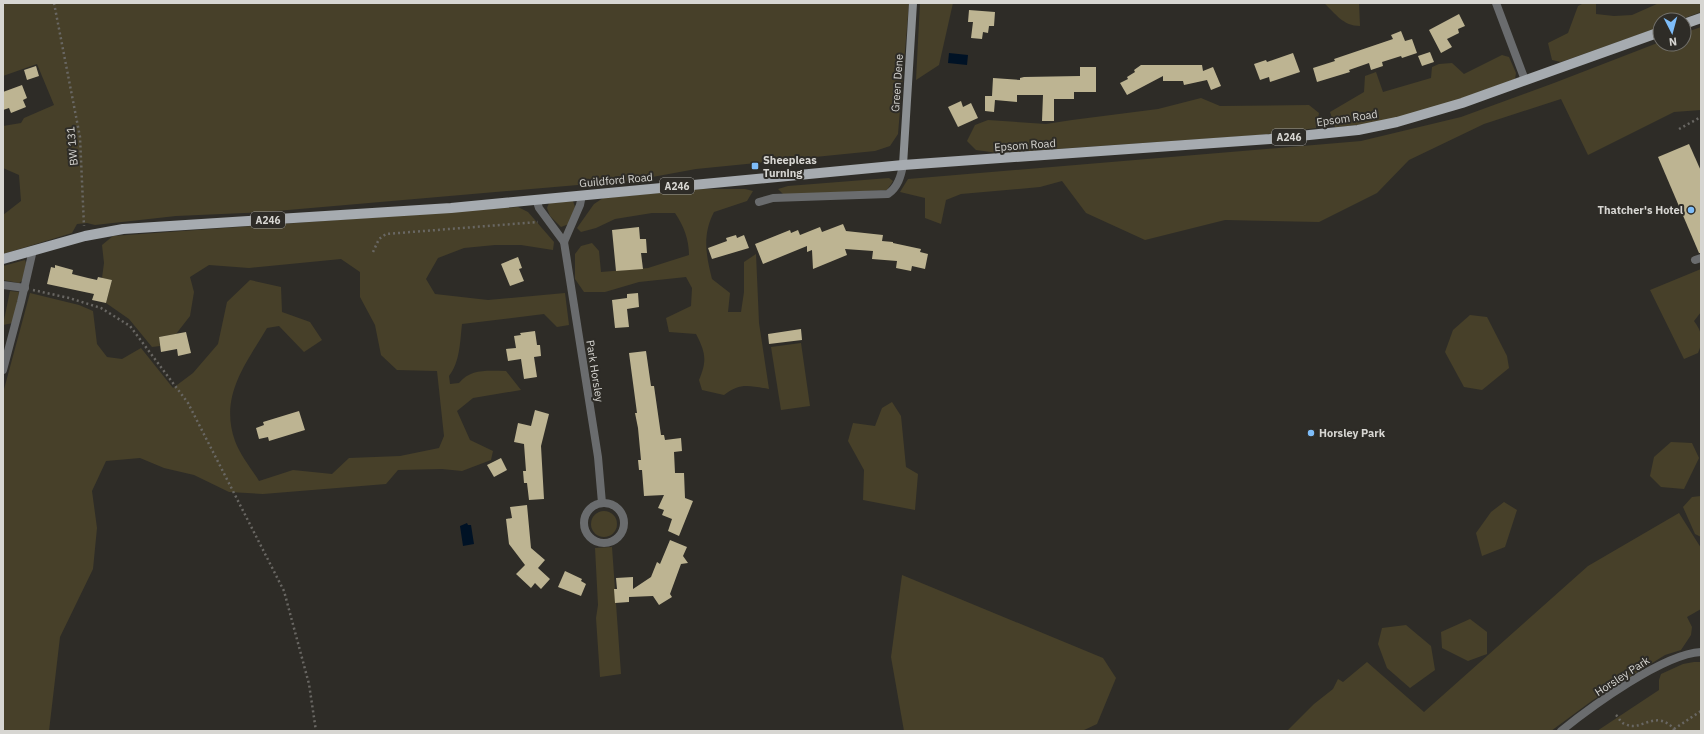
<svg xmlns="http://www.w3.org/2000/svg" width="1704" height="734" font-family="'IBM Plex Sans',sans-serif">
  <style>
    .green { fill: #474029 }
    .water { fill: #001225 }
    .building { fill: #bdb492 }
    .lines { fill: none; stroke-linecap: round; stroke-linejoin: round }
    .path { stroke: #696763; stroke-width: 2.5; stroke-dasharray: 2 3; stroke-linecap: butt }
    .lane { stroke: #6a6c6e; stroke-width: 8 }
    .street { stroke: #6a6c6e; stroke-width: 8 }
    .secondary { stroke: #8c9093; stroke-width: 8 }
    .primary { stroke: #a6abb0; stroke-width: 10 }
    .poi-dot { fill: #7ebdf9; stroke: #2e2c27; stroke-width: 1.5 }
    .labels { text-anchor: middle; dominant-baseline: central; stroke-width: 4; stroke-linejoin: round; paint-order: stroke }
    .shield { fill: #2e2c27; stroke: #a4a39f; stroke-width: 1 }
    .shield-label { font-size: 10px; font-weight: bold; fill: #d7d6d2 }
    .street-label { font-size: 11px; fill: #d7d6d2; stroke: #2e2c27 }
    .poi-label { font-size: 11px; font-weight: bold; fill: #d7d6d2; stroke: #2e2c27; text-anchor: start }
  </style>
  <rect width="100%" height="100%" fill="#2e2c27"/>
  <g class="green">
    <polygon points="3,3 909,3 898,134 890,146 875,151 696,169 636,180 265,212 176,216 95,225 87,223 77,224 72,233 3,254 3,215 21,201 19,175 3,168 3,126 21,123 24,118 54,105 37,64 3,76"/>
    <polygon points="920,3 953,3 939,65 916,80"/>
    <path d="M1324,3H1359L1360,26C1343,26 1336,14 1324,3Z"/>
    <polygon points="1584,3 1596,3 1596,14 1614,16 1632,15 1659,3 1701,3 1701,12 1679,20 1660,20 1660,27 1561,62 1552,60 1548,43 1568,33 1578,6"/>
    <polygon points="1701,27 1701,110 1674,112 1588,155 1561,99 1484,124 1409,160 1377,193 1319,222 1225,220 1145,240 1086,213 1062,181 1040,187 961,194 946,200 941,224 925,218 925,198 900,192 908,179 1361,141 1461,117 1554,83 1660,42 1660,44 1684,44 1684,33"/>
    <path d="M1502,55L1509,57L1516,73L1515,79C1457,100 1397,124 1335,127L1330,112L1364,92L1365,76L1376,72L1383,92L1431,78L1432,67L1439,64L1452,63L1464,74Z"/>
    <polygon points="1201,98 1220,106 1309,105 1319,113 1316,128 1260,135 998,153 976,150 967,141 975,125 988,120 1046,124 1072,120 1158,109"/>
    <polygon points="889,178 893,181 887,190 784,195 778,189 788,186"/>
    <path d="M703,189H745L753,191L747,201L714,212C702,235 706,255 712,279L730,293L728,312H741L744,292V262L756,254L759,323L769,389C750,386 740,382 724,395L702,390L699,380C707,361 706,353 696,334L669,332L666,318L691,306L692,288L686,277L639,282L605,292H584L575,279V254L581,246L592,243L599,251L601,272L648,268L689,255C689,240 684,226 675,213H652L615,219L596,228L581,232L577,228L594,204L603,198Z"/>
    <polygon points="573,201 575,207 569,224 561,227 550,216 547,208 549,203"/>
    <path d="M518,207L528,212L554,242L553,250L521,245H495L464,248L438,258L426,279L435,294L488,300L565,293L569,325L557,327L544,314L462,324C460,342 460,362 449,376L450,384L459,383C471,368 489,371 506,371L521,390L473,398L457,411L470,440L493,451L491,460L462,471L442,469L398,470L386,484L263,494L229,492L194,475L164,468L140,458L106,461L92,491L97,528L93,569L60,637L49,731H3V393L30,293L79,305L93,311L97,344L107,357L122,359L141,348L173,388L193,373L218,344L227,302L250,280L281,287L282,312L310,322L322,340L304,352L279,326L267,328C246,364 219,396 235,441C240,455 251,468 259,481L293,470L332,474L349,458L400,456L439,448L444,436L437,371L397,370L381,355L375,325L360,297V272L341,259L249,268L209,265L190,277L194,292L190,316L176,334L159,337L160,346L152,347L129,319L106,303L112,280L102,278L104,263L102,245L113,236Z"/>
    <polygon points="25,260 26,263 23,280 19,283 3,280 3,266"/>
    <path d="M1701,269V312L1694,321C1702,332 1704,340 1698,353L1684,359L1650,290Z"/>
    <polygon points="10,291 19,292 13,323 3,325"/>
    <polygon points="1470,315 1487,317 1507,356 1509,368 1482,390 1464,387 1445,352 1453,330"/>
    <polygon points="801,343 810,406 781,410 771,347"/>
    <polygon points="892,402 901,416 906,467 918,474 915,510 863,500 864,470 848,441 853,423 875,426 882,408"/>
    <polygon points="1671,442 1692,443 1699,458 1684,489 1661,487 1650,476 1654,457"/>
    <polygon points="1701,496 1701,537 1695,534 1683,507 1692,497"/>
    <polygon points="1504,502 1517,510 1505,547 1482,556 1476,533 1491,512"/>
    <circle cx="604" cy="524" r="13"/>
    <polygon points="1679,513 1701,548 1701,609 1687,617 1692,627 1691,635 1681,650 1665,655 1593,700 1551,731 1287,731 1314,704 1333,689 1338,679 1343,682 1367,662 1424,712 1588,566"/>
    <polygon points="612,547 621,674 600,677 596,618 598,605 595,548"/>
    <polygon points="902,575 1103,658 1116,678 1097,724 1082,731 904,731 891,657"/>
    <polygon points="1470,619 1487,632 1487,654 1468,661 1442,648 1441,632"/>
    <polygon points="1406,625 1431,646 1435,670 1410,688 1387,668 1378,644 1382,628"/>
    <polygon points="1694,662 1701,662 1701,730 1597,731 1659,690 1659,680 1661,674 1683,664"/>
  </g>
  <g class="water">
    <polygon points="949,53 968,55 967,65 948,63"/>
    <polygon points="467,523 468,525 471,525 474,544 463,546 460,526"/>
  </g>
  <g class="building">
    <polygon points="969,10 995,12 994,26 989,26 988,33 983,32 982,39 971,38 973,22 968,22"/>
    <polygon points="1459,14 1465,26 1458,29 1459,33 1447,39 1452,47 1441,53 1429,30"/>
    <polygon points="1401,31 1405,41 1412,39 1417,53 1402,58 1401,56 1382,62 1383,66 1371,70 1369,63 1349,70 1350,72 1317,82 1313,68 1335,61 1334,59 1393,39 1391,35"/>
    <polygon points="1430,52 1434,62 1422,66 1418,56"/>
    <polygon points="1293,53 1300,72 1270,82 1269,77 1260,80 1254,64 1266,60 1267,62"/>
    <polygon points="1141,65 1202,65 1203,71 1213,67 1221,86 1211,90 1207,80 1184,85 1183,81 1163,81 1163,76 1127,95 1120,83 1128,79 1127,77 1135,72 1134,70"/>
    <polygon points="36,66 39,76 27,80 24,70"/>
    <polygon points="1080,67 1096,67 1096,92 1074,92 1074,99 1054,99 1054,121 1042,121 1043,95 1017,95 1017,102 995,100 994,112 985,111 985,96 992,96 993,78 1020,80 1020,78 1024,77 1080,76"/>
    <polygon points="22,85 27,98 23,100 26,107 11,113 9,108 3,110 3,92"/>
    <polygon points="961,101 963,107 971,103 978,118 958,127 948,107"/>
    <polygon points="1689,144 1701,171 1701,253 1699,253 1658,157"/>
    <polygon points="843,224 846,231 883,235 882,241 893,242 893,243 921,249 920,252 928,254 925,269 912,266 911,271 896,268 897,261 872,259 873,251 845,249 847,255 813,269 812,250 807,252 807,246 763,264 755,244 790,230 791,233 798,230 800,235 820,227 822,232"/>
    <polygon points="639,227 640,239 646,239 647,253 641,253 643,269 616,271 612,230"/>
    <polygon points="736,235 737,238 744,235 749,248 712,259 708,248 727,241 726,238"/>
    <polygon points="518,257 522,268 519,269 524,281 510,286 501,264"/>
    <polygon points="55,265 73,270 72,274 88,278 97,280 98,277 112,280 106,303 92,300 94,294 47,284 51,267 55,268"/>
    <polygon points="638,293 639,307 627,309 629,327 615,328 612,300 627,298 627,294"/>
    <polygon points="801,329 802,340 769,344 768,334"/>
    <polygon points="535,331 537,345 540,345 541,356 534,357 537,377 524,379 521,359 508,361 506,349 516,348 514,336 521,335 520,333"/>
    <polygon points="186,332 191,353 178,356 177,349 161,352 159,337"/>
    <polygon points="646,351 651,386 654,386 661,435 664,435 665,440 681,438 682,451 674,452 675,473 684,473 685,498 693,501 679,536 668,531 672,519 662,515 664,510 658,508 664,495 644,496 642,470 639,470 638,460 641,460 638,428 635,413 637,413 629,353"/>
    <polygon points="535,410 549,414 541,446 544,499 529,500 527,483 524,483 523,471 526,471 524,444 514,442 518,423 531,426"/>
    <polygon points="299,411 305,430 269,441 268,437 259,439 256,428 264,425 263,422"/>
    <polygon points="501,458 507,470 494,477 487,465"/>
    <polygon points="527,505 531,548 545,560 538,568 550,579 541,589 535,583 531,588 516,574 525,565 509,544 506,519 512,518 510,507"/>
    <polygon points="670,540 687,547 683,556 688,563 681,564 670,594 672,597 659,605 653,596 629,597 629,602 615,603 614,589 617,589 616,578 633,577 633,589 651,577 657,562 660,564"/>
    <polygon points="565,571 582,579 581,581 586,584 581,596 558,587"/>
  </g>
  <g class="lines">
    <g class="path">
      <polyline points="54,3 80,137 84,226"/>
      <polyline points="1679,129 1701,117"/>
      <polyline points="373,252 379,239 386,234 538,222"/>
      <polyline points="33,290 69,298 101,308 130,326 188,403 284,591 309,684 316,731"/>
      <path d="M1616,715C1619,718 1621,723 1625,724C1641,733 1655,708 1674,729L1673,731"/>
      <polyline points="1674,729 1701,711"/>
    </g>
    <g class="lane">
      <path d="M759,202L773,198L888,194C898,187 901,176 903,165"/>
      <polyline points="1695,260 1701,258"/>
      <path d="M1561,731C1592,706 1663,654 1701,652"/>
    </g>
    <g class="street">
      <polyline points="1496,3 1525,80"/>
      <polyline points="582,195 580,205 564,242 598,457 602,503"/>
      <polyline points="536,199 539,208 564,242"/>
      <polyline points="3,285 25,288"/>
      <polyline points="3,370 21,302 33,250"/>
      <circle cx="604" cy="523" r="20"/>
    </g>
    <polyline class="secondary" points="903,165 913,3"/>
    <g class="primary">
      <polyline points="1684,24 1701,18"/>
      <polyline points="3,259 85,236 123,229 451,208 903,165 1270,139 1358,130 1397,122 1462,103 1660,32"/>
    </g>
  </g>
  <g class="poi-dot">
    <rect x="751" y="162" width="8" height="8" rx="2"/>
    <circle cx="1691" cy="210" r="4"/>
    <circle cx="1311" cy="433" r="4"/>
  </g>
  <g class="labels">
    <g class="shield">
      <rect x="1272" y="129" width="34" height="16" rx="3"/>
      <rect x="660" y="178" width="34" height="16" rx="3"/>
      <rect x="251" y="212" width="34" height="16" rx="3"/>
    </g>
    <g class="shield-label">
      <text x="1289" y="137">A246</text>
      <text x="677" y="186">A246</text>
      <text x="268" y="220">A246</text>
    </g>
    <g class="street-label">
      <text transform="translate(897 83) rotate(-86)">Green Dene</text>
      <text transform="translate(1347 118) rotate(-8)">Epsom Road</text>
      <text transform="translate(1025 145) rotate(-4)">Epsom Road</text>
      <text transform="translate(72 146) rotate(-95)">BW 131</text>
      <text transform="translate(616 180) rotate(-5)">Guildford Road</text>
      <text transform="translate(595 371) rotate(81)">Park Horsley</text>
      <text transform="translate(1622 676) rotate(-33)">Horsley Park</text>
    </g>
    <g class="poi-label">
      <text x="763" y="160">Sheepleas<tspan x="763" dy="13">Turning</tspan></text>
      <text x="1683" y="210" text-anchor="end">Thatcher's Hotel</text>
      <text x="1319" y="433">Horsley Park</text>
    </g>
  </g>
  <rect width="1704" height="734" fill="none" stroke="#d7d6d2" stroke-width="8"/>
  <g transform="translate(1672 32) rotate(174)"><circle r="19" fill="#2e2c27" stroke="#72706b"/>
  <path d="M0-3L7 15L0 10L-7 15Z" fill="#7ebdf9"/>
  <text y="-6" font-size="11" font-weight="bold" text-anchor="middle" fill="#d7d6d2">N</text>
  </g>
</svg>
